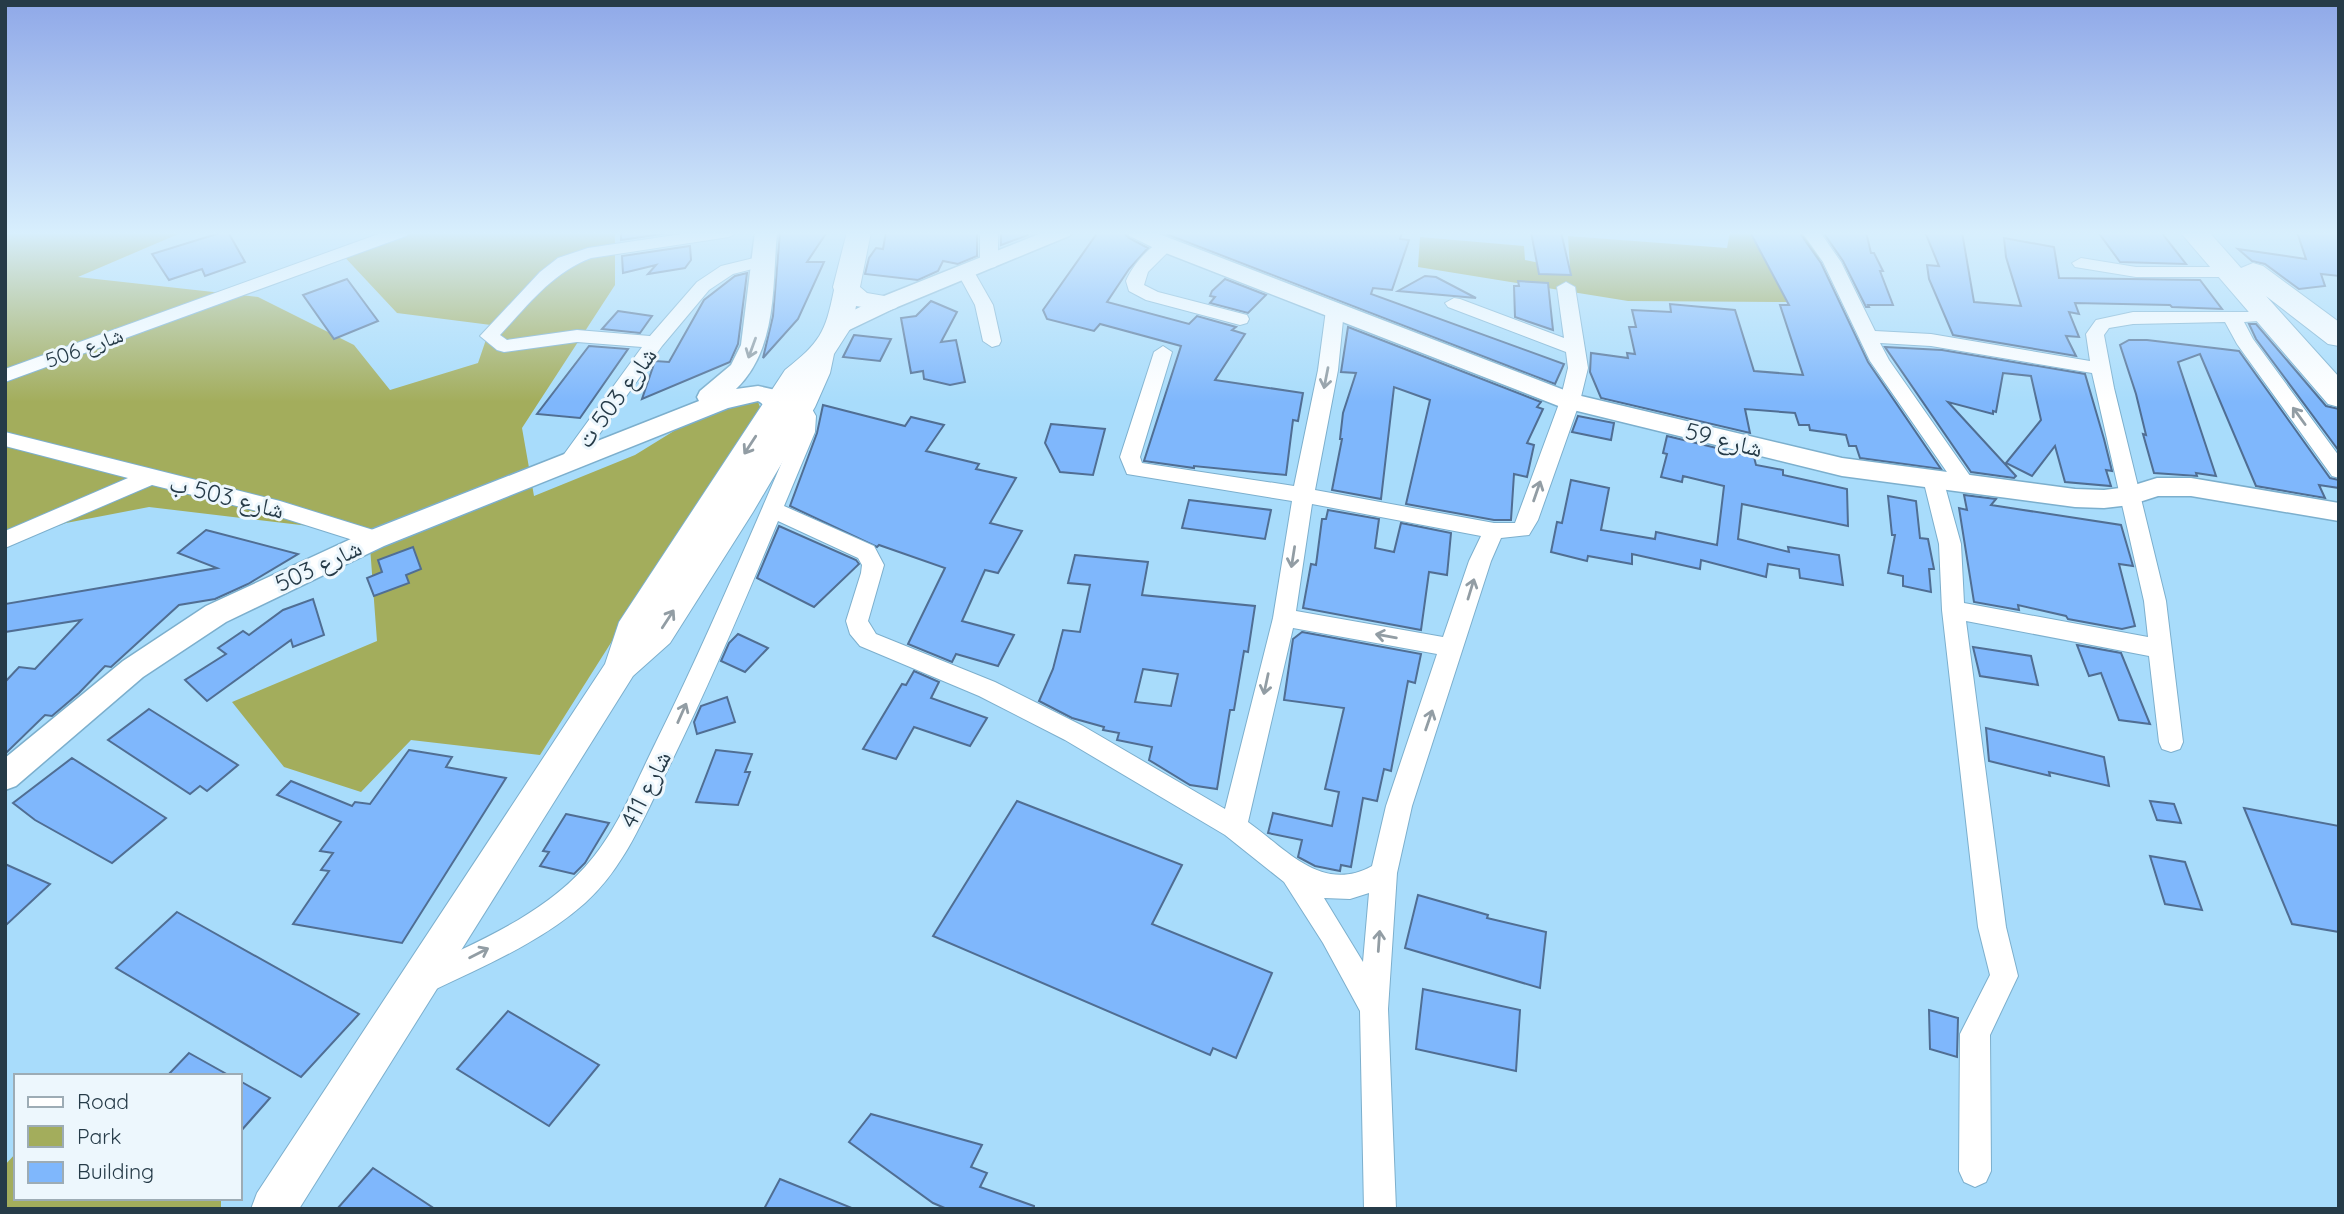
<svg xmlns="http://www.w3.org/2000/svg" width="2344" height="1214" font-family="Quicksand,'Noto Naskh Arabic',sans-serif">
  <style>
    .green { fill: #a3ad5c }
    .forest { fill: #96a045 }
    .building { fill: #7fb7fc; stroke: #506e93; stroke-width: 2; fill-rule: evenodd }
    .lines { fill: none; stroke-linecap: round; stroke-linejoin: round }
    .minor-casing { stroke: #7cafcd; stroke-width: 2 }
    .tertiary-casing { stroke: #7cafcd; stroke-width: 3 }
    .secondary-casing { stroke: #7cafcd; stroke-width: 2 }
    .trunk-casing { stroke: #7cafcd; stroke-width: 2 }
    .minor { fill: #fff; fill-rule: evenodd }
    .tertiary { fill: #fff; fill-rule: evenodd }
    .secondary { fill: #fff; fill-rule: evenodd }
    .trunk { fill: #fff; fill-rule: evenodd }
    .oneway { stroke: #929da4 }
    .labels { text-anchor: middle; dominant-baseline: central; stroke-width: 6; stroke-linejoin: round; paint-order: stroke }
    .far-street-label { font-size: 21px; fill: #263b48; stroke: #edf7fd }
    .street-label { font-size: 24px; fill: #263b48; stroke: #edf7fd }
  </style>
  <rect width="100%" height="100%" fill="#a8dcfb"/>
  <g class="green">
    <polygon points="5,232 183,232 78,277 258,297 354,345 390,390 478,363 491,325 397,313 339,251 394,232 615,232 615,285 522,428 534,496 635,455 695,418 757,399 760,407 540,755 411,740 361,792 284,767 232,702 377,641 369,533 149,507 66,523 5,545"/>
    <polygon points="16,1153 16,1198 221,1198 221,1209 5,1209 5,1165"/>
  </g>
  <polygon class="forest" points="1730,232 1810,232 1832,259 1777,259 1799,302 1628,301 1418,267 1420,237 1524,246 1525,260 1570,269 1568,236 1727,248"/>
  <g class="building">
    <polygon points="223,232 228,232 245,262 205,276 202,269 169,280 152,254"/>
    <polygon points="621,232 675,232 621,240"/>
    <polygon points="780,232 827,232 807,262 824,262 798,319 763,358 773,316"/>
    <polygon points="886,232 977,232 977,256 958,264 943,261 938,271 918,280 865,274 869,258 876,248 883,249"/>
    <polygon points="1001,232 1028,232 1028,235 1001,245"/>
    <polygon points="1098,232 1123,232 1129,238 1148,248 1129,269 1107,302 1189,324 1197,316 1236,327 1232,330 1245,334 1215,380 1303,393 1298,421 1293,420 1286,475 1194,466 1194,468 1144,461 1181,346 1100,324 1094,331 1047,319 1043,310"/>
    <polygon points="1161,232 1402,232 1400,239 1409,240 1392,290 1373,288 1371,294 1564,364 1555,384"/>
    <polygon points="1531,232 1561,232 1571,275 1539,274"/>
    <polygon points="1750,232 1799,232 1821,263 1868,362 1941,469 1860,458 1856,446 1849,446 1846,435 1810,430 1809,425 1799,425 1795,413 1745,409 1750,433 1601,398 1590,372 1591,353 1628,358 1627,353 1635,354 1629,327 1636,327 1632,310 1671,312 1670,304 1735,310 1754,371 1803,375 1780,305 1789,305"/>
    <polygon points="1823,232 1866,232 1871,253 1874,253 1883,271 1880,271 1893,305 1868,305 1869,307 1866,307 1843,261"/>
    <polygon points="1925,232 1962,232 1974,302 2021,306 2006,257 2004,238 2054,247 2059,278 2200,280 2222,309 2172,307 2170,305 2075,303 2079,314 2069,312 2079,337 2066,336 2076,356 1953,335 1929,279 1927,265 1939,266"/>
    <polygon points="2098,232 2161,232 2186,264 2120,262"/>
    <polygon points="2297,232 2339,232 2339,276 2321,274 2325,286 2299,289 2265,264 2252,261 2238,249 2306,259"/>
    <polygon points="690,246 691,260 685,268 648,274 656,265 623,273 622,256"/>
    <polygon points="747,273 738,344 730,362 642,399 655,361 669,362 704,300 735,276"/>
    <polygon points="1425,276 1436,277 1476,298 1398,291"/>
    <polygon points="347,279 378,321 334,339 303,295"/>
    <polygon points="1225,279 1266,295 1248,313 1210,303 1215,297 1210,296 1212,291"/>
    <polygon points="1518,281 1548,283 1553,330 1515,317 1514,286 1519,286"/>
    <polygon points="931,301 957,312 941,342 956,340 965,382 950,385 924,379 923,371 911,373 901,318 916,316"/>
    <polygon points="618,311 652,316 640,333 602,329"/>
    <polygon points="2249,324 2256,324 2326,406 2339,409 2339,451 2256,339"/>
    <polygon points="1348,327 1541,402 1537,407 1543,409 1527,443 1534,445 1527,477 1514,474 1511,520 1494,520 1406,504 1430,400 1394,387 1381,499 1332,490 1342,439 1340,439 1343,413 1356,373 1341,372"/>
    <polygon points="854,335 891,339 880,361 843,357"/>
    <polygon points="2129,340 2147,340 2239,351 2330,478 2339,480 2339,488 2319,485 2325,498 2256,486 2200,354 2178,362 2216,476 2196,473 2197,476 2154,473 2143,434 2146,435 2136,394 2120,345"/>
    <polygon points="589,346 628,349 580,418 537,414"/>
    <polygon points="1885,347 1942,350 2085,374 2104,439 2112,471 2106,470 2111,486 2065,482 2055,446 2032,476 2006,463 2041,420 2031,376 2003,373 1996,412 1993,411 1993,414 1948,402 2016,476 2014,478 1971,472"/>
    <polygon points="823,405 905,426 911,417 944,425 926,451 979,464 976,469 1016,478 990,523 1022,531 998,573 985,570 962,621 1014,635 998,666 956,654 952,662 908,644 945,568 879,545 877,547 790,506 817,433"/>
    <polygon points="1578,416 1614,423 1611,440 1572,432"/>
    <polygon points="1051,424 1105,429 1093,475 1060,472 1045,443"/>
    <polygon points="1667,436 1754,457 1756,465 1783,470 1783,475 1847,489 1848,526 1742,504 1738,539 1789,552 1788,547 1839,555 1843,585 1800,578 1799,569 1768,564 1766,577 1701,560 1700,569 1632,554 1632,564 1588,556 1587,561 1551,552 1557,522 1562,523 1571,480 1609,488 1601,530 1655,539 1656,532 1717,545 1724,486 1683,476 1682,482 1661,477 1667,454 1663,453"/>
    <polygon points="1964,495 1996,499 1991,505 2121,525 2133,566 2119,564 2135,626 2122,629 2068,619 2066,616 2018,605 2019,610 1974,602 1959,508 1967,510"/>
    <polygon points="1888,496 1916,501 1920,538 1928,539 1934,569 1929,569 1931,592 1903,586 1903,576 1888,573 1895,535 1892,535"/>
    <polygon points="1189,500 1271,510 1265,539 1182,528"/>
    <polygon points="1328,510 1379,519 1375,548 1394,552 1401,523 1451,533 1447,575 1429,572 1421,630 1303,608 1311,564 1316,565 1322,519 1326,519"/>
    <polygon points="779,526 856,560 859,564 814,607 757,578"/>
    <polygon points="206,530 298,554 248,584 215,599 179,605 111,667 105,666 79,693 52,716 45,715 5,754 5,682 19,667 35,669 81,620 5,632 5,604 217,568 178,553"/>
    <polygon points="413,547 421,569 406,575 409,583 374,596 367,578 382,572 378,560"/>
    <path d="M1075,555L1148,562L1142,595L1255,606L1248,652L1244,651L1234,710H1230L1217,789L1190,785L1149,760L1152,747L1117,740L1119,733L1103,730L1104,727L1072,718L1039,701L1053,669L1063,630L1080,632L1090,585L1068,583ZM1143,669L1178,674L1171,706L1135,702Z"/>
    <polygon points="313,599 324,635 293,647 291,640 207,701 185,680 226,654 218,648 243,631 249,635 283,610"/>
    <polygon points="1302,632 1421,654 1415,683 1408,681 1391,771 1384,769 1377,801 1363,798 1351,867 1341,865 1340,871 1315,866 1298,857 1302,840 1268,833 1273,813 1332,826 1339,792 1325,789 1344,708 1284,700 1293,639"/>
    <polygon points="738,634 768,648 745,672 721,661 729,643"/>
    <polygon points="2077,645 2121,653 2150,724 2119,720 2101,673 2089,676"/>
    <polygon points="1973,647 2031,656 2038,685 1980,676"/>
    <polygon points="914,671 939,682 931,698 987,718 970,746 914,727 896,759 863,749 902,684 906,685"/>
    <polygon points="727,697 735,722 697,734 694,722 701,706"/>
    <polygon points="149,709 238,765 207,791 200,786 190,794 108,740"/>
    <polygon points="1986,728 2104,757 2109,786 2049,772 2050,776 1989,761"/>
    <polygon points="409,750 452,757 446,767 506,778 402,943 293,924 329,871 321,870 333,853 320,851 341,822 277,795 291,781 352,806 355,802 370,804"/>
    <polygon points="716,750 752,754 745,772 750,772 738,805 696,802"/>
    <polygon points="72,758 166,818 112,863 35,820 13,803"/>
    <polygon points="1017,801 1182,865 1152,924 1272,973 1236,1058 1213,1048 1210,1055 933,936"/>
    <polygon points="2150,801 2174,804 2181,823 2157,820"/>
    <polygon points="2244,808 2339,826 2339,932 2292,924"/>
    <polygon points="566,814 609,823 585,863 574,874 540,866 549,852 543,851"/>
    <polygon points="2150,856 2185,862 2202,910 2165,904"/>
    <polygon points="5,864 50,884 5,926"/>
    <polygon points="1418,895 1488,915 1487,918 1546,932 1540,988 1405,948"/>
    <polygon points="177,912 359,1014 301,1077 116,968"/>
    <polygon points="1423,989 1520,1010 1516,1071 1416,1049"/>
    <polygon points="1929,1010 1958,1018 1957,1057 1930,1049"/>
    <polygon points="508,1011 599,1065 549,1126 457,1069"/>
    <polygon points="189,1053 230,1076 167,1076"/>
    <polygon points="240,1081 270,1098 240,1132"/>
    <polygon points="871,1114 982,1145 971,1167 987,1173 980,1187 1034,1206 1034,1209 947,1209 933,1203 849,1142"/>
    <polygon points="373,1168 435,1209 337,1209"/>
    <polygon points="780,1179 852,1208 851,1209 764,1209"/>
  </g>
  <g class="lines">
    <defs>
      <g id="minor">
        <polygon points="384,232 409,232 406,236 5,382 5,369"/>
        <path d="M695,232H738L729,237L591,258C553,272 528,305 500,335L507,340L577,330L650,336L697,282L721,266L762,256L771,261L768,265L733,274L709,290L662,346L576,467H562L559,462L562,457L642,347L577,342L504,352L497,350L480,336L540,272L558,258L588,248Z"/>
        <polygon points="980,232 998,232 998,263 995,267 989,268 980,263"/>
        <polygon points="1802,232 1820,232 1841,262 1875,331 1931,334 2090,361 2086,334 2096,320 2133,312 2273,312 2276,316 2273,320 2244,322 2253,339 2339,456 2339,478 2332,476 2237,344 2225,322 2133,324 2109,328 2104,335 2114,388 2166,601 2183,742 2180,749 2171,752 2162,749 2159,742 2149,656 1966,621 2006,927 2018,976 1990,1035 1991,1171 1986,1182 1975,1187 1964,1182 1959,1171 1960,1034 1990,975 1978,927 1942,610 1939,544 1923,479 1926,474 1933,472 1940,474 1943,479 1961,544 1964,603 2148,637 2144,601 2092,373 1931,346 1880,343 1889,360 1975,483 1972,488 1965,490 1958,488 1870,361 1823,262"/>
        <path d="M1166,240L1175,245L1148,272L1144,285L1158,292L1247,315L1249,319L1247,323L1240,325L1146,300L1129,291L1126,281C1132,266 1150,244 1166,240Z"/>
        <polygon points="2081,258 2136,267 2230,267 2239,272 2230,277 2136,277 2075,267 2072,263"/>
        <polygon points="966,267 972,268 993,305 1001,341 999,345 992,347 983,341 975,305 957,272"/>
        <path d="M1566,282L1575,287L1588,368L1580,401L1538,520L1529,535L1501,538L1491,561L1412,806L1397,873L1388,1009L1396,1209H1364L1360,1011L1323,943L1284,882L1225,835L1065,740L979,696L860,646L850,634L846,621L861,573L862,565L858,558L778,521C743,606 707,690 666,773C643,819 624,868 585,903C541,942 486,965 434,990L424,994L414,990L410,981L414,972C474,943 540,917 585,867C617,832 635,784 656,742C706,641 750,536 795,432L796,416L791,407L794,402H808L816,416L815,432L784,506L874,546L884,565L868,621L876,634L995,682L1083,726L1225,809L1273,618L1292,501L1127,474L1120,457L1154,352L1163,346L1172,352L1140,457L1142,463L1294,486L1318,370L1326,310L1329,306H1341L1344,310L1338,370L1315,490L1494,523H1515L1560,401L1568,368L1566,352L1448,307L1445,303L1454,298L1460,299L1564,338L1557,287ZM1312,504L1481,536L1469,561L1443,637L1296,611ZM1293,628L1437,654L1386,806L1372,866C1322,894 1286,849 1248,822ZM1369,893L1363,962L1324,898L1350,899Z"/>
        <polygon points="5,432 280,501 383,533 386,539 383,545 375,547 277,516 152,485 5,548 5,531 128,478 5,446"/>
      </g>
      <g id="tertiary">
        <path d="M755,232H777C772,286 778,348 736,389L758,386L780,391L787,406L784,412C764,417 770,407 758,401L728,408L384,546L226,622L143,677L16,786L5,790V758L123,661L206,606L366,532L699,401L697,397L700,391L731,365L741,345Z"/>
        <polygon points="1044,232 1073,232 1069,236 895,308 847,331 831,331 828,326 831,321 879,298"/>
        <polygon points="1126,232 1154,232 1577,395 1842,458 2075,489 2104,490 2128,487 2157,478 2191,478 2339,503 2339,521 2191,496 2158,496 2130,505 2104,508 2075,507 1842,476 1561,407 1158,250 1130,236"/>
      </g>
      <path id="secondary" d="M847,232H871L860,287L867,293L896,298L900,303L896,308L887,311L856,306L852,326L834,354L830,373L815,407L753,512L670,643L633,676L299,1209H251L257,1193L605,664L619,622L785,370C820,342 825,334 834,290L833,287Z"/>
      <polygon id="trunk" points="2180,232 2209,232 2241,268 2253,263 2263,266 2339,322 2339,346 2328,344 2266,296 2339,377 2339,407 2328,404"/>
    </defs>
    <use href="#minor" class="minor-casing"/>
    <use href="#tertiary" class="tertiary-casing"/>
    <use href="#secondary" class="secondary-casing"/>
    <use href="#trunk" class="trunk-casing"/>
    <use href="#minor" class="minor"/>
    <use href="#tertiary" class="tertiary"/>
    <use href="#secondary" class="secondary"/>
    <use href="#trunk" class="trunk"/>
  </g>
  <defs><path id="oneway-shaft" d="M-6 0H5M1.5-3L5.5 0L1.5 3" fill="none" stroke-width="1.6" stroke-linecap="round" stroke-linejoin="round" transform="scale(1.75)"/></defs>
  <g class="oneway">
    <use href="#oneway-shaft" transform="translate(752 348) rotate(110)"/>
    <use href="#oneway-shaft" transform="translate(1326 378) rotate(101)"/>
    <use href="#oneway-shaft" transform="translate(2299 416) rotate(-126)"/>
    <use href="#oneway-shaft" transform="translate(750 445) rotate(123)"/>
    <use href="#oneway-shaft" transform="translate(1537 491) rotate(-71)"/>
    <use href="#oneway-shaft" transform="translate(1293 557) rotate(99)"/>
    <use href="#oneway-shaft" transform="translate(1471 589) rotate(-73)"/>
    <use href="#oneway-shaft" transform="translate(668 619) rotate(-57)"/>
    <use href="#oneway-shaft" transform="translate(1386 636) rotate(-170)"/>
    <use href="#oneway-shaft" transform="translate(1266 684) rotate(102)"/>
    <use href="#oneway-shaft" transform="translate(682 713) rotate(-66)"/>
    <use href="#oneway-shaft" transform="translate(1429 720) rotate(-71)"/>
    <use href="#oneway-shaft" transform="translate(1379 941) rotate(-86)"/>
    <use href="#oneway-shaft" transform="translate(479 953) rotate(-27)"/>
  </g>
  <linearGradient id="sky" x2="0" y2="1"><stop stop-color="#8fa8e8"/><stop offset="0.58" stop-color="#d8effd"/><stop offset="1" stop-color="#d8effd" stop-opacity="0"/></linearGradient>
  <rect width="2344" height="402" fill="url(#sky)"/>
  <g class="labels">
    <g class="far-street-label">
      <text transform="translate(84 347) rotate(-20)">شارع 506</text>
    </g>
    <g class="street-label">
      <text transform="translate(616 397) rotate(-54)">شارع 503 ت</text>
      <text transform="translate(1724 439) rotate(14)">شارع 59</text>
      <text transform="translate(227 496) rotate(14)">شارع 503 ب</text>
      <text transform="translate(318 565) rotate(-25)">شارع 503</text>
      <text transform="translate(645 789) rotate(-63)">شارع 411</text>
    </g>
  </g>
  <rect width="2344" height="1214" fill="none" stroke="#263b48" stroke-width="14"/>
  <rect x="14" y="1074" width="228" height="126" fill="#edf7fd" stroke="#9dacb5" stroke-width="2"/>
  <rect x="28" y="1097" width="35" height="10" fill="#ffffff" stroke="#9dacb5" stroke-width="2"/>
  <text x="77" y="1109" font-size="21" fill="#263b48">Road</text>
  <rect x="28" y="1126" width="35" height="21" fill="#a3ad5c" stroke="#9dacb5" stroke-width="2"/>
  <text x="77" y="1144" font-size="21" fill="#263b48">Park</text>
  <rect x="28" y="1162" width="35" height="21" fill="#7fb7fc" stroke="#9dacb5" stroke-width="2"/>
  <text x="77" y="1179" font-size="21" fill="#263b48">Building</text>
</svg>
